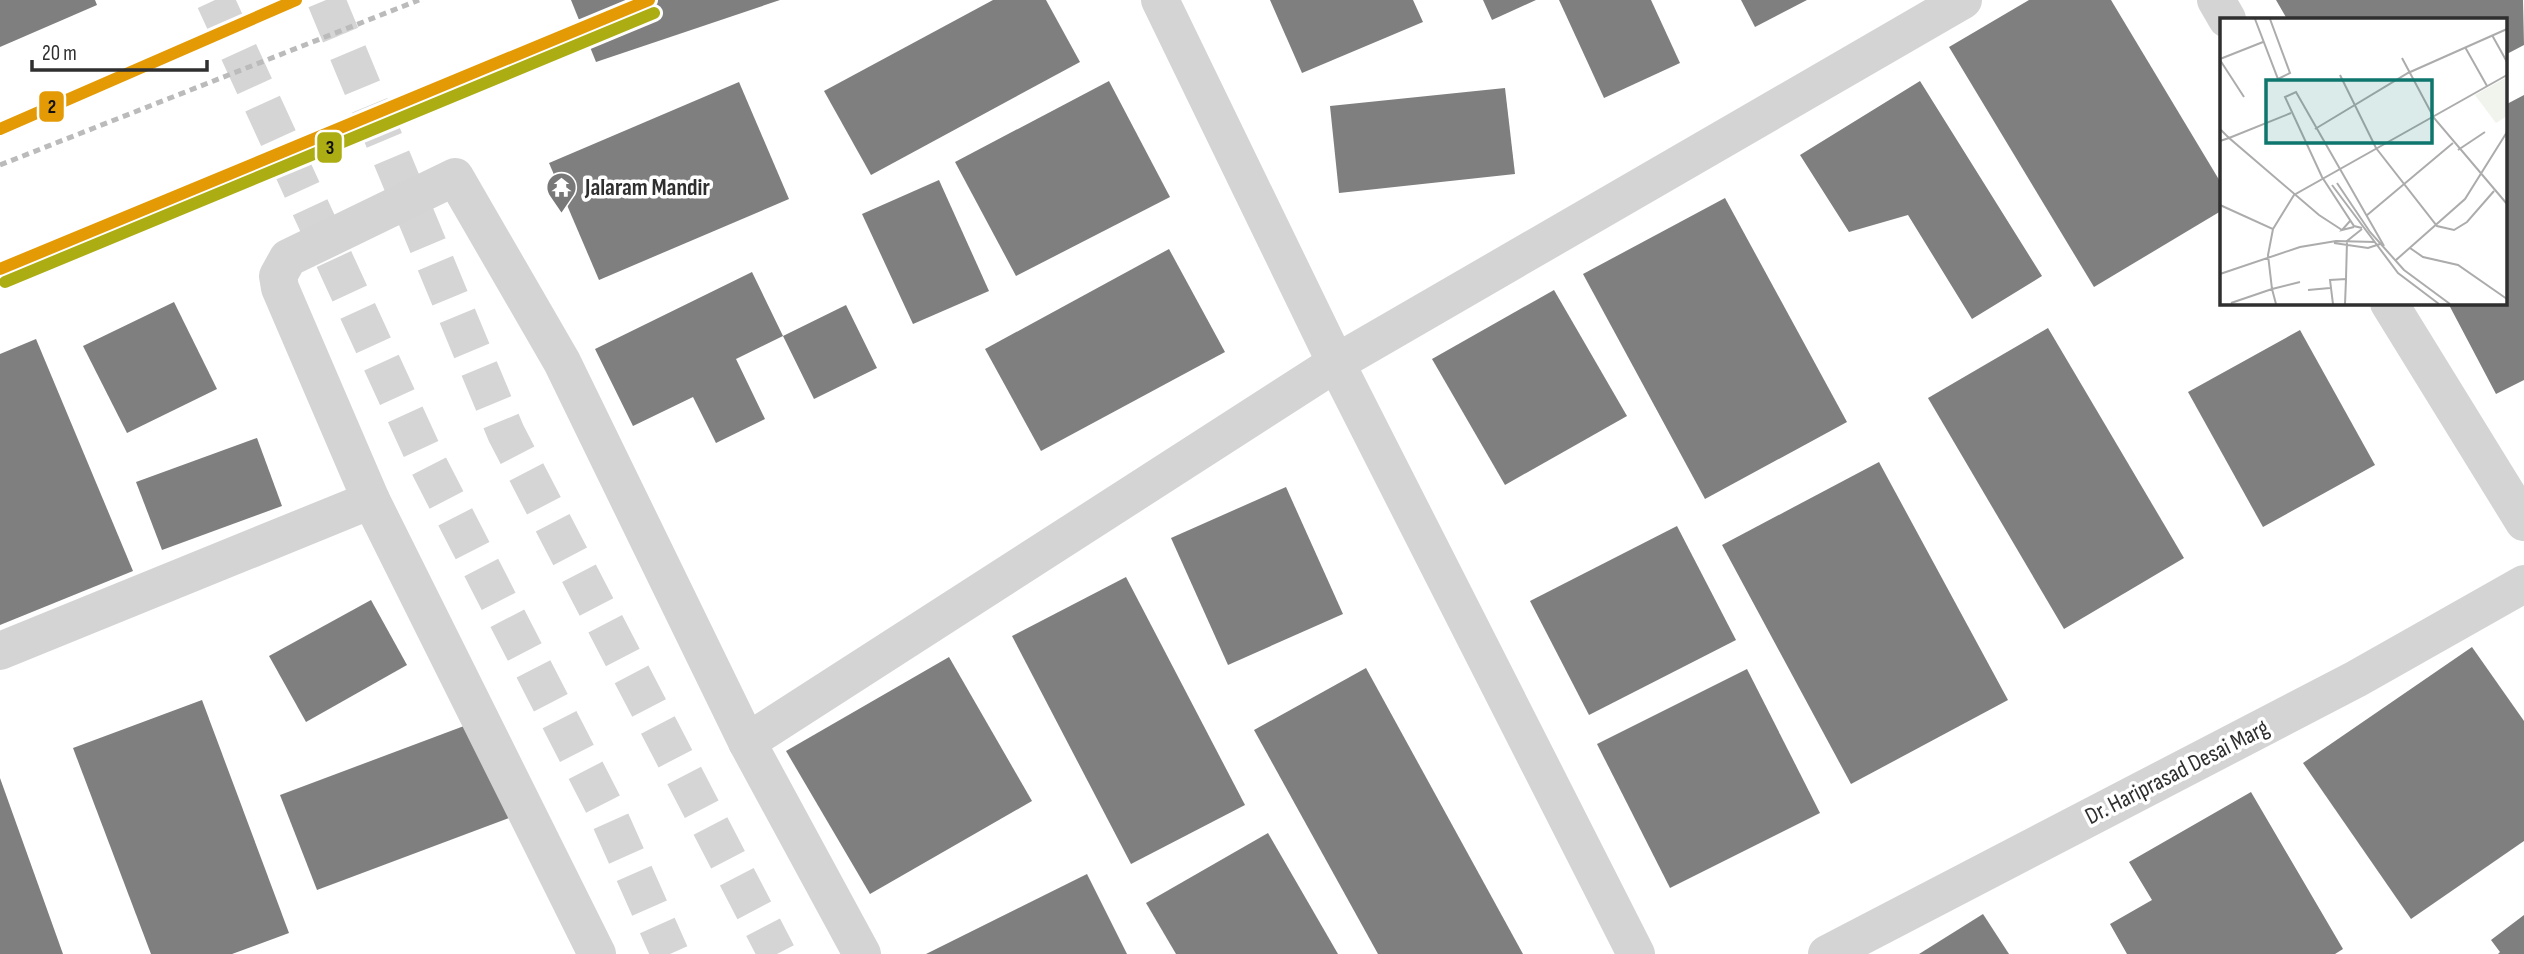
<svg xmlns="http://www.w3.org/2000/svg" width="2524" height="954" font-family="'Sofia Sans Condensed',sans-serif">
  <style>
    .building { fill: #7f7f7f }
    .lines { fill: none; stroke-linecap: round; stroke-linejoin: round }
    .secondary-tunnel { stroke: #d5d5d5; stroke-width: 38; stroke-dasharray: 38 19; stroke-linecap: butt }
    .minor { stroke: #d4d4d4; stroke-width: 38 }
    .tertiary { stroke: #d4d4d4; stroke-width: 38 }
    .rail { stroke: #bbb; stroke-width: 5; stroke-dasharray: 7 5; stroke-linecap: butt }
    .metro-1-casing { stroke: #fff; stroke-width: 18 }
    .metro-2-casing { stroke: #fff; stroke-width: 18 }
    .metro-1 { stroke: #e39a05; stroke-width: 12 }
    .metro-2 { stroke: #acac13; stroke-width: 12 }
    .labels { text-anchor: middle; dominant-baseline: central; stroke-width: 7; stroke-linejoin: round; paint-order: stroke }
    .poi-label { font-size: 24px; font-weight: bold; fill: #2f2f2f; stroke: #fff; text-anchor: start }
    .street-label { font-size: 24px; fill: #2f2f2f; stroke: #fff }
    .inset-road { fill: none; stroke: #acacac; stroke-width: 2 }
    .view { fill: #0f766e; fill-opacity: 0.15; stroke: #0f766e; stroke-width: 3.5 }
    .inset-edge { fill: none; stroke: #2f2f2f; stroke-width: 3.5 }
    .line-badge { stroke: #fff; stroke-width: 2.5 }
    .pale-badge-label { font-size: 19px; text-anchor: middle; font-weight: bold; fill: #111 }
  </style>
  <rect width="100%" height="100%" fill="#fff"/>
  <g class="building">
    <polygon points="0,0 95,0 97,5 0,47"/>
    <polygon points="571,0 780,0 596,62"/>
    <polygon points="993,0 1046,0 1080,62 871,175 824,91"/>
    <polygon points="1270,0 1413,0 1423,22 1302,73"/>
    <polygon points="1483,0 1536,0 1492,20"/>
    <polygon points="1559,0 1651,0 1680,63 1604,98"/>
    <polygon points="1741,0 1807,0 1755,27"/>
    <polygon points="2029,0 2111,0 2221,183 2221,211 2094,287 1949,47"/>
    <polygon points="2276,0 2523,0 2524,45 2505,55 2505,19 2287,19"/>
    <polygon points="1109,81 1170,197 1016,276 955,162"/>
    <polygon points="1920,81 2042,276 1972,319 1908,215 1849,232 1800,155"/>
    <polygon points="739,82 789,199 599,280 549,163"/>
    <polygon points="1505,88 1515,174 1339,193 1330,106"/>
    <polygon points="2524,95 2524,380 2496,394 2448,303 2505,303 2505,105"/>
    <polygon points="939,180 989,291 913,324 862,214"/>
    <polygon points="1725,198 1847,422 1705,499 1583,274"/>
    <polygon points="1169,249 1225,352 1041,451 985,349"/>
    <polygon points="752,272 783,336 846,305 877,368 814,399 783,336 736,359 765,419 716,443 693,397 633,426 595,349"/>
    <polygon points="1554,290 1627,416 1505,485 1432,359"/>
    <polygon points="174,302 217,389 127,433 83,346"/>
    <polygon points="2048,328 2184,558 2064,629 1928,398"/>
    <polygon points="2300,330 2375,465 2263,527 2188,392"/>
    <polygon points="36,339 133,571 0,625 0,354"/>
    <polygon points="257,438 282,506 162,550 136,482"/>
    <polygon points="1879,462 2008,700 1851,784 1722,545"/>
    <polygon points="1286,487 1343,614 1228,665 1171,538"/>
    <polygon points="1677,526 1736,640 1589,715 1530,601"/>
    <polygon points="1126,577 1245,805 1131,864 1012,636"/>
    <polygon points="371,600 407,665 306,722 269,656"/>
    <polygon points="2472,647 2524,721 2524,841 2411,919 2303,763"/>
    <polygon points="949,657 1032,801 870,894 786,751"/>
    <polygon points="1366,668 1523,954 1378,954 1254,730"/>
    <polygon points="1747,669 1820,813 1670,888 1597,744"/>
    <polygon points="202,700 289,933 232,954 151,954 73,748"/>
    <polygon points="472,723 509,818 317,890 280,795"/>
    <polygon points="0,778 63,954 0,954"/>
    <polygon points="2251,792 2343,949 2335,954 2127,954 2110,924 2152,900 2129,862"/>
    <polygon points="1268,833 1338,954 1176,954 1146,903"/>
    <polygon points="1087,874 1127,954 926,954"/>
    <polygon points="1983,914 2009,954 1919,954"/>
    <polygon points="2524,915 2524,954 2498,954 2500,952 2491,940"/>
  </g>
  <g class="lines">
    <g class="secondary-tunnel">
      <polyline points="215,0 428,464 605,808 670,954"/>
      <polyline points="326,0 506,433 777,954"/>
    </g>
    <g class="minor">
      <polyline points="1160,0 1336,363 1636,954"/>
      <polyline points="2216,0 2227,19"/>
      <polyline points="2389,303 2524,522"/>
      <polyline points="0,651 371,500"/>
      <polyline points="747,742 1336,363 1963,0"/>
      <polyline points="1827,954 2356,679 2524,584"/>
    </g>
    <polyline class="tertiary" points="597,954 371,500 280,288 278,276 288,258 455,177 562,362 747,742 862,954"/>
    <polyline class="rail" points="0,165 419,0"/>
    <defs>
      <g id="metro-1">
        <polyline points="0,129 296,0"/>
        <polyline points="0,269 649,0"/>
      </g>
      <polyline id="metro-2" points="5,282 654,13"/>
    </defs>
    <use href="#metro-1" class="metro-1-casing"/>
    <use href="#metro-2" class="metro-2-casing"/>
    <use href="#metro-1" class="metro-1"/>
    <use href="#metro-2" class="metro-2"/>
  </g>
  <defs>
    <symbol id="temple-pin" viewBox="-11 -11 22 30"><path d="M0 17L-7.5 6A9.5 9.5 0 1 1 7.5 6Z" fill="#787878" stroke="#fff"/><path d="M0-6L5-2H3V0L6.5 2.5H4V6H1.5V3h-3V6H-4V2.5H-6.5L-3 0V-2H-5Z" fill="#fff"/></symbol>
  </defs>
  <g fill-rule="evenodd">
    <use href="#temple-pin" x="544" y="170" width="35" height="47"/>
  </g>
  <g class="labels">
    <g class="poi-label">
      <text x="585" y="187">Jalaram Mandir</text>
    </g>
    <g class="street-label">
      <text transform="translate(2177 772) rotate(-27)">Dr. Hariprasad Desai Marg</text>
    </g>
  </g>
  <g transform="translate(2220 18)">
    <rect width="287" height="287" fill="#fff"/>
    <path d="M287,59V98L276,105L255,77Z" fill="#f1f4ec"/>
    <path class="inset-road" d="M35,1L58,61L70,55L50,1M272,17L287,44M245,29L267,68M182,40L214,100L287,186M0,41L43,24M0,42L24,79M120,57L156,130L217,208L234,212L247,204L274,173M0,111L9,120L71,95M95,111L188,55L287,11M0,123L9,120L99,197L122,212M238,132L265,114M117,165L150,214L184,252L230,286M112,167L178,255L219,286M0,187L53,211L48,237L52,271L11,285M146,198L233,125M130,203L122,212L134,209M142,210L134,208L102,159L65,79L76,74L164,228M53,211L74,177L287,57M114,225L148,230L160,226M190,230L203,239L238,247L287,281M176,242L245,181L287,114M0,256L80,229L116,223L155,224M126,261L127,223L142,211M88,272L110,270M56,286L52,271L80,264M113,286L110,262L126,261L125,286"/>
    <path class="view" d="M46,62H212V125H46Z"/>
    <rect width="287" height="287" class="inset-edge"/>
  </g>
  <g class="line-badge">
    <rect x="38" y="90" width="27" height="33" rx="7" fill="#e39a05"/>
    <rect x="316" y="131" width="27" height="33" rx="7" fill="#acac13"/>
  </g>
  <g class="pale-badge-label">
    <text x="52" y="113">2</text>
    <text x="330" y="154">3</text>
  </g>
  <path d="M32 60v10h175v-10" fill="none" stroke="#2f2f2f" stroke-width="3.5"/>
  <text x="42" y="60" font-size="21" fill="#2f2f2f" stroke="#ffffff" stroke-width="5" paint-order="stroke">20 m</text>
</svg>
